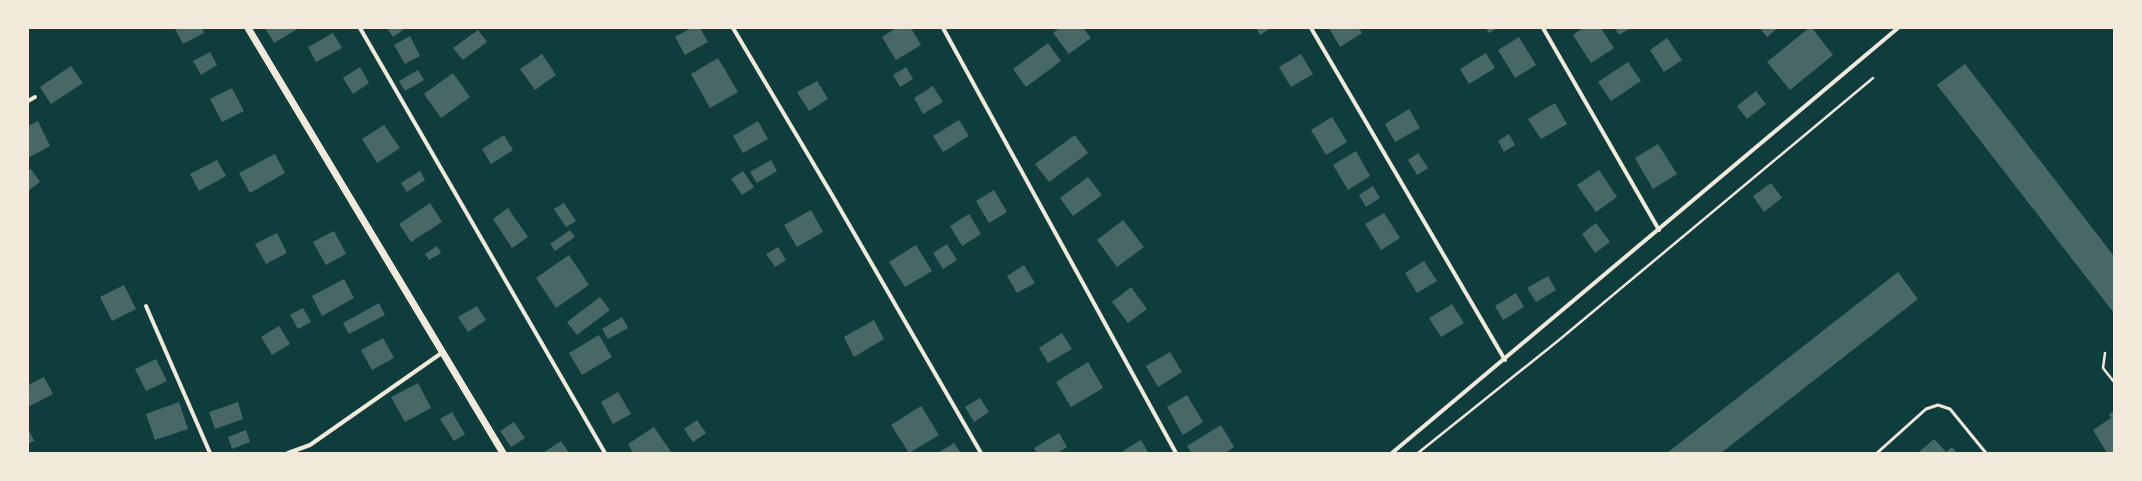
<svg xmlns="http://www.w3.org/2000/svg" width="2142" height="481" font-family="'Golos Text',sans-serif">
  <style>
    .building { fill: #486865 }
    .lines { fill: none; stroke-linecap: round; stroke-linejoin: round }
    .path { stroke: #f1e9da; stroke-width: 2.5 }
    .service { stroke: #f1e9da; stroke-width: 3 }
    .minor { stroke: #f1e9da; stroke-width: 4 }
    .tertiary { stroke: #f1e9da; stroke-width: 7 }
  </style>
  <rect width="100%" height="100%" fill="#0f3d3e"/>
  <g class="building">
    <polygon points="177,28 202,28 204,33 183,44 175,29"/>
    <polygon points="265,28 299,28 274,43"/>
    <polygon points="387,28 406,28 393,37"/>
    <polygon points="691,28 700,28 708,42 685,55 675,37"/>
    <polygon points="896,28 911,28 921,45 896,60 882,37"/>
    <polygon points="1059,28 1083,28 1091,38 1069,54 1053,33"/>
    <polygon points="1256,28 1271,28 1260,35"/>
    <polygon points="1329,28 1359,28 1362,33 1340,47"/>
    <polygon points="1486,28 1497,28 1489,33"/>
    <polygon points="1583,28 1601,28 1614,48 1591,63 1573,35"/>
    <polygon points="1615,28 1631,28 1619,35"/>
    <polygon points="1760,28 1778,28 1767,37"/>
    <polygon points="1809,28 1812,28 1833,55 1790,90 1767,62"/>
    <polygon points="478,30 487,42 463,60 453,48"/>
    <polygon points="333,33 342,48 316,62 308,47"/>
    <polygon points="410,36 420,56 405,64 394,45"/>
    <polygon points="1519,37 1536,65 1515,78 1498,50"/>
    <polygon points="1667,38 1682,60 1664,72 1650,50"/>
    <polygon points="1048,43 1061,61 1026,87 1013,69"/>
    <polygon points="210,52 217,65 201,75 193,61"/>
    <polygon points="1486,53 1495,68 1469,84 1460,69"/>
    <polygon points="542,54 556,75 535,90 520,69"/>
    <polygon points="1301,54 1313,74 1291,87 1279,67"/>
    <polygon points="718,58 738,92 710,108 691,74"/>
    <polygon points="1628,62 1641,81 1611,101 1598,82"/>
    <polygon points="1965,64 2114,256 2114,313 1937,85"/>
    <polygon points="71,66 83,83 51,104 40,87"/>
    <polygon points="360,67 369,83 353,94 343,78"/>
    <polygon points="906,67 913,79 900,87 893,75"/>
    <polygon points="418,70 424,80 405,91 399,81"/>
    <polygon points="453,73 470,97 441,118 424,94"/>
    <polygon points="817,81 828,99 809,111 797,92"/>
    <polygon points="933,86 943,102 923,114 914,98"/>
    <polygon points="232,88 244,111 222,122 210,99"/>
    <polygon points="1756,91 1766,104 1747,119 1737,106"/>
    <polygon points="1555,103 1567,124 1541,139 1528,119"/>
    <polygon points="1409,109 1420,128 1395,142 1385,124"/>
    <polygon points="1332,117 1347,142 1326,155 1311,130"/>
    <polygon points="959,120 969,136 943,152 933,136"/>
    <polygon points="38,121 50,146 28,158 28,126"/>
    <polygon points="758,121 768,139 743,153 733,136"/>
    <polygon points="384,125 400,148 377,163 362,139"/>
    <polygon points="1509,134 1515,145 1504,152 1498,141"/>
    <polygon points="504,135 513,150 491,164 482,149"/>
    <polygon points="1075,135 1088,153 1049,182 1035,164"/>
    <polygon points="1658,144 1677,174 1653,189 1635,158"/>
    <polygon points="1356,151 1370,176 1348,190 1333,165"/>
    <polygon points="1418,153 1428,168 1417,175 1408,160"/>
    <polygon points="275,154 285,173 250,193 239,173"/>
    <polygon points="217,160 226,176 199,191 190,174"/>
    <polygon points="771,160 777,171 757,183 750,172"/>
    <polygon points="31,169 40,182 28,191 28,171"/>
    <polygon points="1599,170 1617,197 1596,212 1577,185"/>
    <polygon points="420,171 425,180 407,192 401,183"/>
    <polygon points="743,171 754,187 742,195 731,179"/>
    <polygon points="1088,177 1102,195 1073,216 1060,198"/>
    <polygon points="1771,183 1782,198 1764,212 1753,196"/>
    <polygon points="1373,186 1380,198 1366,207 1359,195"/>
    <polygon points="994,190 1007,212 989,223 976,201"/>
    <polygon points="430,203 442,222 411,242 399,224"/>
    <polygon points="564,203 576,221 566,227 554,209"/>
    <polygon points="508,208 528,237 512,248 493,219"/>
    <polygon points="811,210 823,232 797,247 784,225"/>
    <polygon points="1384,213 1400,238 1381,250 1365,224"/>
    <polygon points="969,214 981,234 962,246 950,226"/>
    <polygon points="1123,220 1144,247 1117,267 1097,240"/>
    <polygon points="1596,223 1610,242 1595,253 1582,234"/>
    <polygon points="570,230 575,237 555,251 550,244"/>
    <polygon points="334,231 346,254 326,265 313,242"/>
    <polygon points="277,233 287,253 266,264 255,244"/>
    <polygon points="947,244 957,260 943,269 933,253"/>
    <polygon points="916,245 932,271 905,287 889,262"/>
    <polygon points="437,246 441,253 429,260 425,254"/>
    <polygon points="778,247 786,260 775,267 766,254"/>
    <polygon points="569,255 589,285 556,308 536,278"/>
    <polygon points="1424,261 1437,281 1417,293 1405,273"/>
    <polygon points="1024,265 1035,283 1017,293 1007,276"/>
    <polygon points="1898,272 1918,299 1721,453 1667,453"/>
    <polygon points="1548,276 1556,290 1536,302 1527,288"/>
    <polygon points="344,279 354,298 322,316 312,296"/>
    <polygon points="124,285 136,309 112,321 100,297"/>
    <polygon points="1131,287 1147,309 1128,323 1112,302"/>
    <polygon points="1516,293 1524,307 1503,320 1495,306"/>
    <polygon points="600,297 610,310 577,335 567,322"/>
    <polygon points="379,303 385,315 349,334 343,323"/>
    <polygon points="1452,304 1464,323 1441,337 1429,318"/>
    <polygon points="477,306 486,320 468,332 458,317"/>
    <polygon points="303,308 311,322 298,329 290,315"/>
    <polygon points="622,317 628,328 608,339 602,329"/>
    <polygon points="874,320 884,339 854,357 844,337"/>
    <polygon points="279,326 290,344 272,355 261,337"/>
    <polygon points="1062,333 1072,349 1048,363 1039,348"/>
    <polygon points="599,335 612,357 582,375 569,353"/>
    <polygon points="383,338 394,358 372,370 361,350"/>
    <polygon points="1170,352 1182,372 1158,387 1146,366"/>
    <polygon points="156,359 167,381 146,391 135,369"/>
    <polygon points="1088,362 1103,388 1071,407 1056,382"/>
    <polygon points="44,377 53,394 30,406 28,402 28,385"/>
    <polygon points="418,383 431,408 405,422 391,397"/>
    <polygon points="618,392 631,414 613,424 601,402"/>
    <polygon points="1187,395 1203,422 1183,435 1167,407"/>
    <polygon points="980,398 989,412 974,422 965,407"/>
    <polygon points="179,402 188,429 155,440 146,414"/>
    <polygon points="238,402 243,419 215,429 209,412"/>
    <polygon points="921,406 939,435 909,453 891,425"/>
    <polygon points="2114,411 2114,453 2107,453 2093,430 2111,418 2109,414"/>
    <polygon points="452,412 465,434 454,441 440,419"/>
    <polygon points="697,420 706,433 693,442 684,429"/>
    <polygon points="514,422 525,438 511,447 500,431"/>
    <polygon points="1221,425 1234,447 1225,453 1191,453 1187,446"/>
    <polygon points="654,427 671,452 633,453 628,444"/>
    <polygon points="28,428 34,441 28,444"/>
    <polygon points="246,430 250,442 232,449 228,437"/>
    <polygon points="1059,433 1067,447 1058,453 1037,453 1034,448"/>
    <polygon points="1934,439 1946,452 1952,447 1957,453 1918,453"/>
    <polygon points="1141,440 1148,452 1124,453 1123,451"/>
    <polygon points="561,441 569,453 543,453"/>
    <polygon points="954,443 961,453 938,453"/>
  </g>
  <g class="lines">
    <g class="path">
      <polyline points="2105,353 2103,368 2114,382"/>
      <polyline points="1418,453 1559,340 1873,78"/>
    </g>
    <polyline class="service" points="1877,453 1926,409 1938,405 1950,409 1986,453"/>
    <g class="minor">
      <polyline points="360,28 605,453"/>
      <polyline points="733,28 832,195 981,453"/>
      <polyline points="943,28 1176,453"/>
      <polyline points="1311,28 1505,360"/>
      <polyline points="1543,28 1659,230"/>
      <polyline points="28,101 35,97"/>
      <polyline points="146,306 210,453"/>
      <polyline points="288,453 310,445 443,352"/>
      <polyline points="1392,453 1898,28"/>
    </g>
    <polyline class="tertiary" points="248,28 503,453"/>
  </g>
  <rect width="2142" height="481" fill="none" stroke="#f1e9da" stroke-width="58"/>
</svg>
